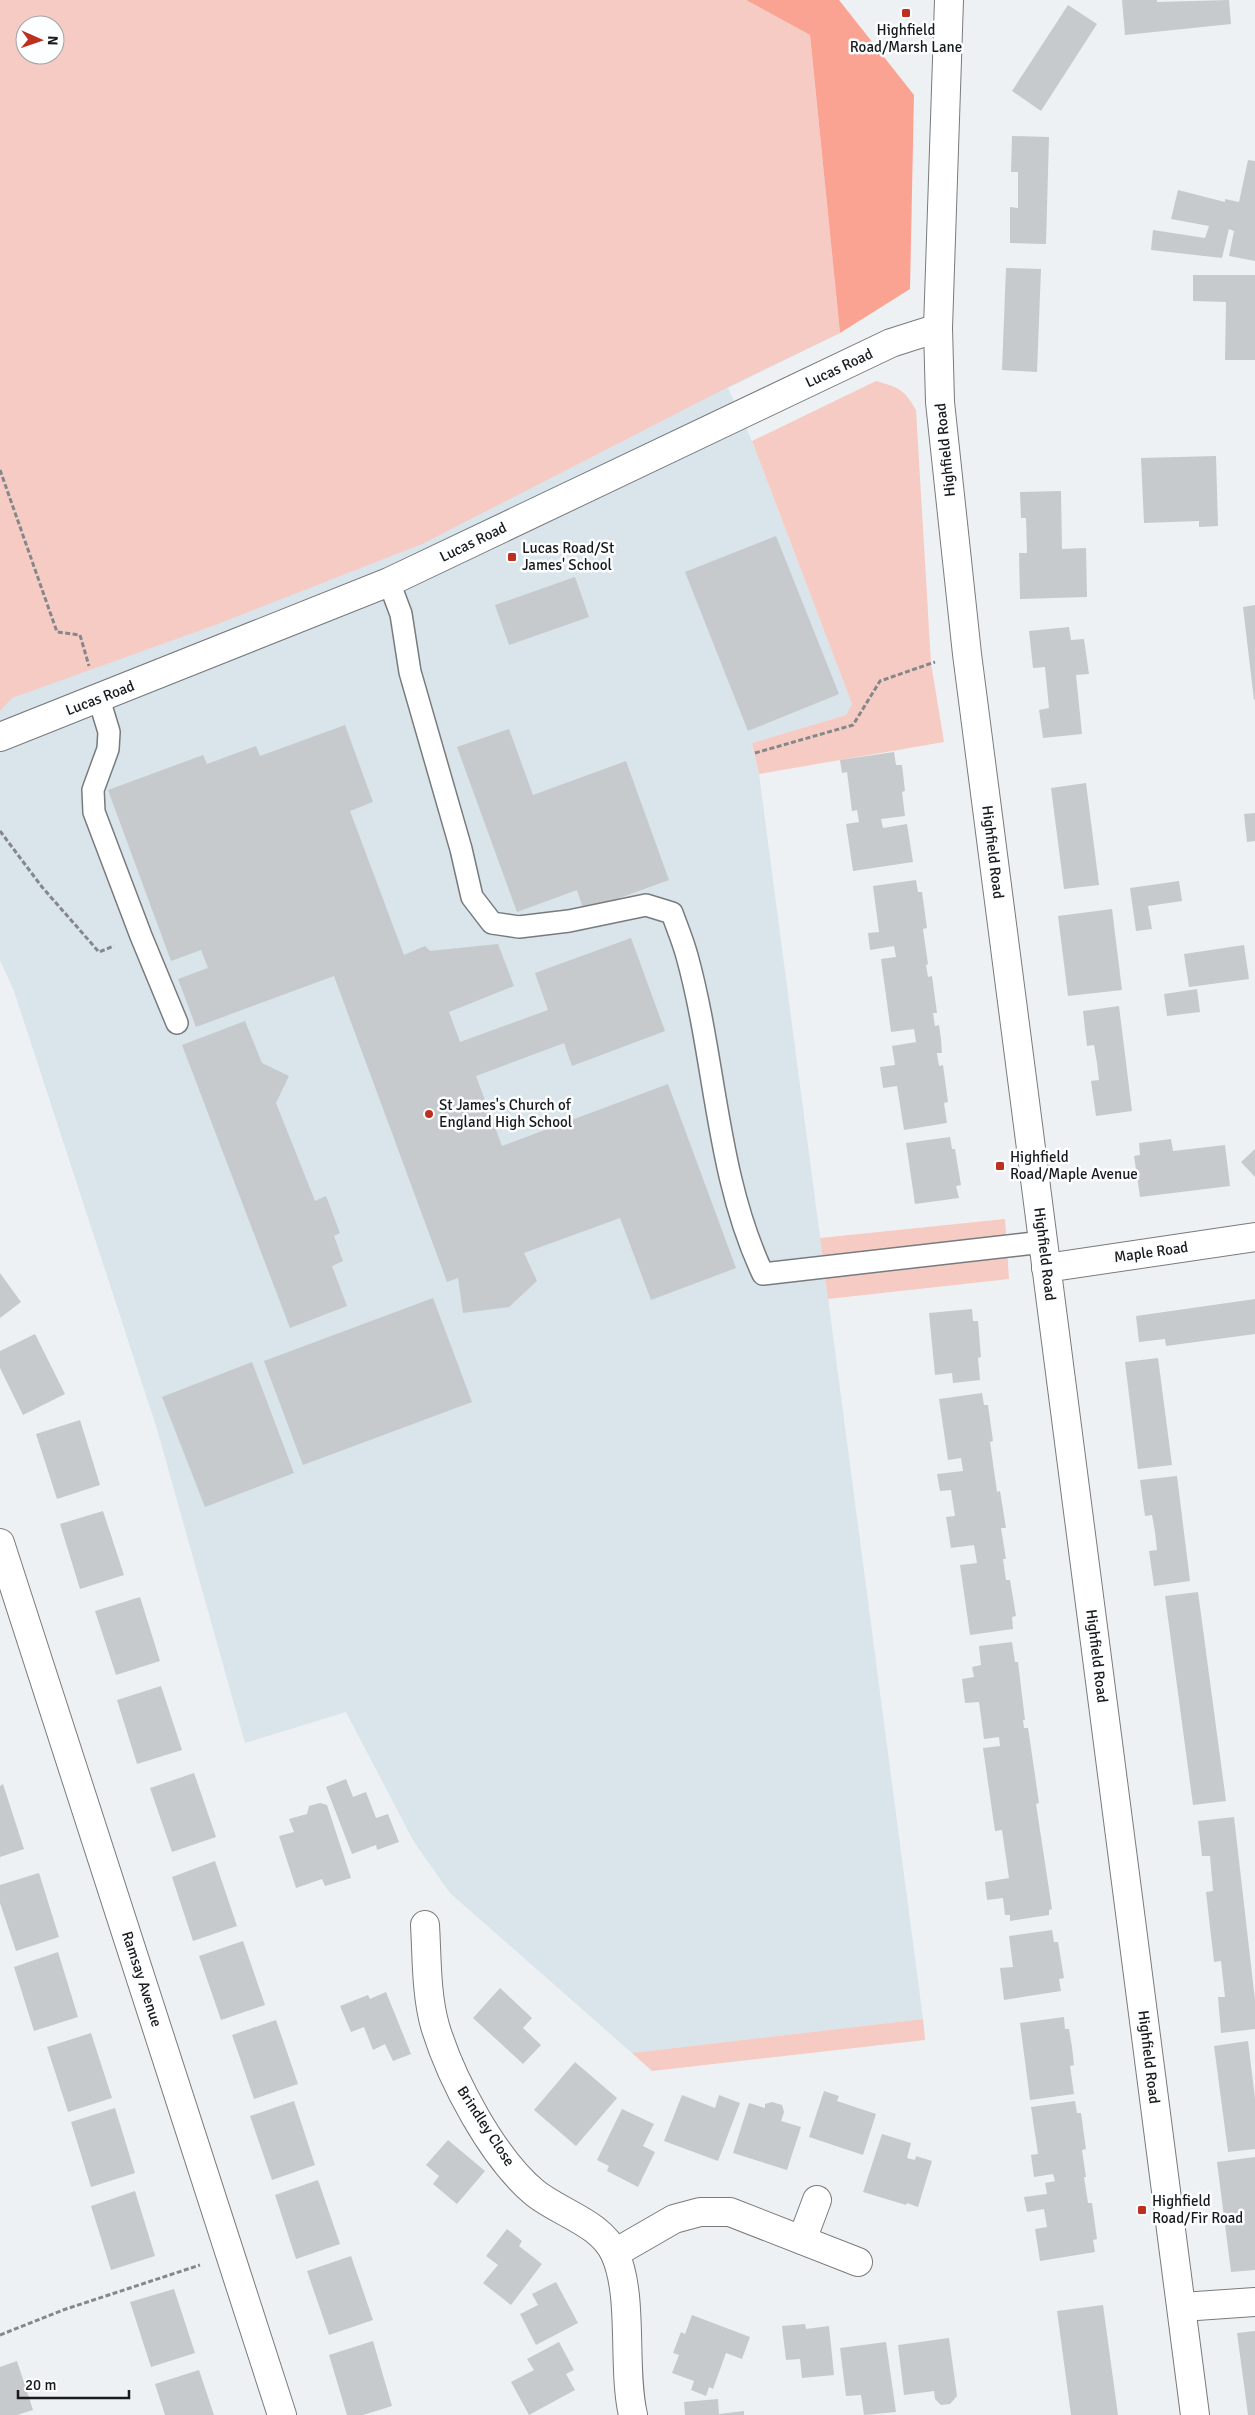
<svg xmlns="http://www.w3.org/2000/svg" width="1255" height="2415" font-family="Signika,sans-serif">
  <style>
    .built { fill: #d9e4eb; fill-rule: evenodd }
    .green { fill: #f6cbc3; fill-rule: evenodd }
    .forest { fill: #fba393 }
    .building { fill: #c6cacc }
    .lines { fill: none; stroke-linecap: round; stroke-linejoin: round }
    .lane-casing { stroke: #787b7e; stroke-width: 24 }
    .street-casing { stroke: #787b7e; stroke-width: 30 }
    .secondary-casing { stroke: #787b7e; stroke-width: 30 }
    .path { stroke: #85888a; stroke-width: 3; stroke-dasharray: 5 2.5; stroke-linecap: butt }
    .lane { stroke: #fff; stroke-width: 21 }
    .street { stroke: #fff; stroke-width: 28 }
    .secondary { stroke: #fff; stroke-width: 28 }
    .poi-dot { fill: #bd3020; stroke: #fcfeff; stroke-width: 2 }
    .labels { text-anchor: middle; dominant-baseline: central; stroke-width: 5; stroke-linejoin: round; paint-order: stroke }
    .poi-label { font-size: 15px; fill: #181a1b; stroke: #fcfeff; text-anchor: start }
    .street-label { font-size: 15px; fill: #181a1b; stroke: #fcfeff }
  </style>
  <rect width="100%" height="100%" fill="#edf1f4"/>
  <path class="built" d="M0,0H746L840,333L728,388L752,441L852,704L846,715L752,743L759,774L923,2019L632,2053L450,1893L414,1842L346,1712L245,1743L157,1429L14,991L0,960ZM25,25H55V55H25Z"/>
  <g class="green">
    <path d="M0,0H746L810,35L840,333L728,387L422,544L215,625L12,698L0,711ZM25,25H55V55H25Z"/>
    <path d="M876,381C898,387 905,390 916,410L931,663L944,742L759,774L752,743L846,715L852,704L752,441Z"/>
    <polygon points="1005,1219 1009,1279 828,1299 820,1238"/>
    <polygon points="923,2019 925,2040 652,2071 632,2053"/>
  </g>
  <polygon class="forest" points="746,0 839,0 914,95 910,289 840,333 810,35"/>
  <g class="building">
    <polygon points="1122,0 1157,0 1157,2 1229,0 1231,24 1125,35"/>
    <polygon points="1068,5 1097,24 1041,111 1012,91"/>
    <polygon points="1012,136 1049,137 1046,244 1010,243 1010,207 1018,208 1018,172 1011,172"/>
    <polygon points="1248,160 1255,161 1255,261 1229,256 1234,231 1229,229 1222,258 1151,250 1153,230 1205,238 1209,226 1171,219 1178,190 1225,202 1225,199 1239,202"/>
    <polygon points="1006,268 1041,269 1037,372 1002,370"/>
    <polygon points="1193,275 1255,275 1255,360 1225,360 1226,302 1193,301"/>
    <polygon points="1216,456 1218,526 1199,527 1199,521 1144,523 1141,458"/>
    <polygon points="1061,491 1062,549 1086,548 1087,597 1020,599 1019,553 1027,553 1026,518 1021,518 1020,492"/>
    <polygon points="776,536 839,694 748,731 685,572"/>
    <polygon points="575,577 589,617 509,645 495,605"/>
    <polygon points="1255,605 1255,699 1254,700 1243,607"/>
    <polygon points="1069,627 1071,640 1084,639 1089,674 1076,675 1082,734 1043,738 1039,710 1049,708 1045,667 1033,668 1029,631"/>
    <polygon points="345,725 373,802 350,811 404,955 425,946 430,951 498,944 514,986 449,1012 460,1042 548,1010 535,973 631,938 665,1031 572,1066 564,1043 476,1076 502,1146 668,1084 736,1268 651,1300 620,1218 524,1253 537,1281 509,1307 463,1313 458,1278 447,1282 334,976 196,1027 178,979 208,968 201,950 171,961 108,790 203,755 207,764 256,746 260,756"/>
    <polygon points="509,729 533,795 626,761 669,880 584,911 577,890 517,912 457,747"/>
    <polygon points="894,752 896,765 902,765 905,791 902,792 905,816 881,819 883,828 907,824 913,862 853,871 846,824 859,822 857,810 852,811 847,772 842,773 840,760"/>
    <polygon points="1086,783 1099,885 1064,889 1051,788"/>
    <polygon points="1255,813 1255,841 1247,842 1244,814"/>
    <polygon points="916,880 918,892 922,892 927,928 923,929 928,964 926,965 928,977 932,976 937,1013 933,1013 935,1026 939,1025 941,1039 942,1053 937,1053 939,1066 943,1065 948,1102 944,1103 947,1123 904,1130 897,1086 883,1088 880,1067 895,1065 892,1046 916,1042 914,1029 891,1032 881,959 896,957 894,946 870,950 868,933 879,932 873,886"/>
    <polygon points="1179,881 1182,901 1148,906 1152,929 1136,931 1130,888"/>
    <polygon points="1112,909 1122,990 1068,996 1058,916"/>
    <polygon points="1244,945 1249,979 1189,987 1184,954"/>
    <polygon points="1197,989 1200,1012 1167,1016 1164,994"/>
    <polygon points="1119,1006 1132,1111 1096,1116 1091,1081 1099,1080 1097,1063 1094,1045 1087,1046 1083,1011"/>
    <polygon points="245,1021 262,1063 289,1076 276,1103 315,1201 326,1196 340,1233 334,1236 343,1261 332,1266 347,1306 290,1328 182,1045"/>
    <polygon points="950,1137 952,1149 955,1149 961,1185 956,1186 959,1198 915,1204 906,1143"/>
    <polygon points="1171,1139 1173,1151 1225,1145 1230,1186 1140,1197 1134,1156 1140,1155 1139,1143"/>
    <polygon points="1255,1149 1255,1177 1241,1162"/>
    <polygon points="0,1273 21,1302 0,1318"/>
    <polygon points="433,1298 472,1402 303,1465 264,1361"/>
    <polygon points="1255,1299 1255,1334 1166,1346 1165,1339 1139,1342 1136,1316"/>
    <polygon points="972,1309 973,1321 978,1321 981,1357 978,1358 980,1380 953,1383 952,1373 935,1375 929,1313"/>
    <polygon points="35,1334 65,1394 23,1415 0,1368 0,1351"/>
    <polygon points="1158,1358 1172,1465 1138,1469 1125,1362"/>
    <polygon points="252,1362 294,1473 205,1507 162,1397"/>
    <polygon points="982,1393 984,1405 988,1405 993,1441 990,1442 997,1492 1000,1491 1006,1528 1001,1528 1006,1559 1003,1559 1006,1580 1010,1580 1016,1616 1012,1617 1013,1629 970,1635 960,1565 977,1563 974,1545 951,1548 946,1517 955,1516 951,1490 940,1491 937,1474 963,1471 961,1458 948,1460 939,1399"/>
    <polygon points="80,1420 100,1485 57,1499 36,1434"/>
    <polygon points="1177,1476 1190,1581 1154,1586 1149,1551 1157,1550 1155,1532 1152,1515 1145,1516 1140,1480"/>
    <polygon points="103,1511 124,1575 80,1589 60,1524"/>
    <polygon points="1198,1592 1226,1801 1193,1805 1165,1596"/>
    <polygon points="140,1597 160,1661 116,1675 95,1611"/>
    <polygon points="1012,1642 1015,1662 1018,1662 1025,1720 1023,1720 1024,1728 1028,1728 1030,1741 1039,1803 1036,1804 1052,1909 1049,1910 1049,1915 1010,1921 1010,1915 1005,1915 1003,1898 987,1900 985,1882 1009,1878 1002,1830 995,1831 983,1748 1000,1746 999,1737 984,1739 979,1702 965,1703 962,1679 974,1677 972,1667 981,1665 979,1646"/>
    <polygon points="161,1686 182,1750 137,1764 117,1700"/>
    <polygon points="194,1773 216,1837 172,1852 150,1788"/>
    <polygon points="346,1779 353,1797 366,1792 376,1818 388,1814 399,1842 377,1850 376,1845 352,1854 326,1787"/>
    <polygon points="3,1784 24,1849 0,1857 0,1786"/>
    <polygon points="320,1803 327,1805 351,1878 325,1886 322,1879 296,1888 279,1836 294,1832 289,1819 307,1814 309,1806"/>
    <polygon points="1234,1817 1255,2000 1255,2029 1221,2033 1218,1997 1225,1997 1221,1961 1214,1962 1206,1892 1213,1891 1210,1856 1202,1856 1198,1821"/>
    <polygon points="215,1861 237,1926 193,1941 172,1877"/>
    <polygon points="39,1873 59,1937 16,1951 0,1903 0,1885"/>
    <polygon points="1052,1930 1054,1942 1058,1942 1064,1978 1059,1979 1061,1991 1004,2000 1000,1968 1013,1967 1009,1936"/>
    <polygon points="243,1941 265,2005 221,2020 199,1956"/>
    <polygon points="58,1952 78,2017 34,2031 14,1967"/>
    <polygon points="500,1988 532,2018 523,2028 541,2045 523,2064 473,2018"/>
    <polygon points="386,1992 411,2054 393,2061 385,2044 373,2050 364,2027 351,2032 340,2006 368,1995 370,1999"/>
    <polygon points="1064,2017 1065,2029 1069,2029 1072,2047 1074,2065 1070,2066 1074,2094 1030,2100 1020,2023"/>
    <polygon points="276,2020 298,2084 254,2099 232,2035"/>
    <polygon points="91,2033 112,2098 68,2112 47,2047"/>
    <polygon points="1248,2041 1255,2098 1255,2149 1228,2152 1214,2046"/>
    <polygon points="575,2062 617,2098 576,2146 534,2110"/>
    <polygon points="824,2091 839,2096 837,2101 876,2114 863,2155 809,2137"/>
    <polygon points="682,2095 715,2108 719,2095 740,2103 718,2161 664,2141"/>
    <polygon points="294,2101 315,2165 272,2180 250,2116"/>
    <polygon points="1075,2101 1077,2113 1081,2113 1086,2149 1082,2150 1086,2177 1084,2177 1088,2203 1092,2203 1097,2239 1093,2240 1095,2252 1040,2261 1035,2229 1047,2227 1044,2209 1027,2212 1024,2197 1047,2194 1045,2183 1055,2181 1053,2174 1034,2177 1031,2155 1038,2154 1031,2107"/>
    <polygon points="772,2102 782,2105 784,2112 781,2121 801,2127 787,2170 733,2153 749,2103 765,2108 765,2104"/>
    <polygon points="115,2108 135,2173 91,2187 71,2122"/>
    <polygon points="622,2109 654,2124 643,2146 655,2152 638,2187 607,2171 609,2166 597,2160"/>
    <polygon points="882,2134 911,2143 907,2158 915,2160 916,2156 932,2161 918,2207 907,2203 906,2205 863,2192"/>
    <polygon points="448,2140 485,2171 457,2204 433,2184 439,2176 426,2165"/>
    <polygon points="1255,2157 1255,2270 1231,2272 1217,2162"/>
    <polygon points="318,2180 340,2244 296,2259 275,2195"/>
    <polygon points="135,2191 155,2256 111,2270 91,2206"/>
    <polygon points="507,2229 522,2241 519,2246 542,2264 511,2305 483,2283 498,2265 486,2256"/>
    <polygon points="351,2256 373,2320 329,2335 307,2271"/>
    <polygon points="556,2282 578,2323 536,2345 520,2314 538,2305 532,2294"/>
    <polygon points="174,2289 195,2353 151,2367 130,2302"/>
    <polygon points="1103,2305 1118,2415 1071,2415 1057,2311"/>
    <polygon points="692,2315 750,2337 742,2359 726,2353 713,2389 709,2387 706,2396 691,2390 694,2381 672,2373 679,2355 673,2353 681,2332 685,2334"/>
    <polygon points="805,2324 806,2329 829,2326 834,2375 802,2378 800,2359 786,2360 782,2326"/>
    <polygon points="1255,2331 1255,2415 1248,2415 1237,2333"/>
    <polygon points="949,2338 957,2396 950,2404 941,2405 935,2399 934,2391 904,2395 898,2345"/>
    <polygon points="373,2341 392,2406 363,2415 347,2415 329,2355"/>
    <polygon points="559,2342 574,2370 566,2374 575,2390 529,2415 511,2382 534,2370 527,2359"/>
    <polygon points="886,2342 896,2412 864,2415 861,2395 846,2396 840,2348"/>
    <polygon points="17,2361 33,2410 17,2415 0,2415 0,2367"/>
    <polygon points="199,2370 214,2415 165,2415 155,2384"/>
    <polygon points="718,2399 719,2414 744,2411 744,2415 685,2415 684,2402"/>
  </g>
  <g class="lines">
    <defs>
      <g id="lane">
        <path d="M389,582L401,614L410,672L461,849L472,897L492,923L519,927L569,921L646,905L672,913C677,927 683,941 687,956C716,1061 716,1175 763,1274L1043,1242"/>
        <polyline points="99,699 109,732 108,749 93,790 94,812 141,936 177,1023"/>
      </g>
      <g id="street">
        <polyline points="0,737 389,582 891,343 938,328"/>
        <polyline points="1046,1268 1255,1237"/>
        <polyline points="0,1543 282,2415"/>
        <path d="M425,1925C427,1958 426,1994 435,2026C451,2079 492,2157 535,2193C560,2213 601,2223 615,2254C634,2296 622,2367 633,2415"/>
        <polyline points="802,2240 817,2200"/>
        <polyline points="615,2253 674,2219 700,2212 730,2212 858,2262"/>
        <polyline points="1182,2307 1255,2302"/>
      </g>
      <polyline id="secondary" points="949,0 938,328 940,402 967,654 1195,2415"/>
    </defs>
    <use href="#lane" class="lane-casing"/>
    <use href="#street" class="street-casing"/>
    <use href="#secondary" class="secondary-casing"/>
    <g class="path">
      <polyline points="0,470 57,632 80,635 89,666"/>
      <polyline points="755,753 853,725 880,681 935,662"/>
      <polyline points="0,831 42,887 99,952 114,946"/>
      <polyline points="0,2335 63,2310 200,2265"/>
    </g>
    <use href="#lane" class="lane"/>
    <use href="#street" class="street"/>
    <use href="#secondary" class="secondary"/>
  </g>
  <g class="poi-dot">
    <rect x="901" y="8" width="10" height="10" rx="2.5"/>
    <rect x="507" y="552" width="10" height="10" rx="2.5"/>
    <circle cx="429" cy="1114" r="5"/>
    <rect x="995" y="1161" width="10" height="10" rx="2.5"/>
    <rect x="1137" y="2205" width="10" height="10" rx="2.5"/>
  </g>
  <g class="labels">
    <g class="poi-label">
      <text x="906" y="30" text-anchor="middle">Highfield<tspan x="906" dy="17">Road/Marsh Lane</tspan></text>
      <text x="522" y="548">Lucas Road/St<tspan x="522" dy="17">James' School</tspan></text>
      <text x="439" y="1105">St James's Church of<tspan x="439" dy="17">England High School</tspan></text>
      <text x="1010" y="1157">Highfield<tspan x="1010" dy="17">Road/Maple Avenue</tspan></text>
      <text x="1152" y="2201">Highfield<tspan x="1152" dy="17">Road/Fir Road</tspan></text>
    </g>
    <g class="street-label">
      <text transform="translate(839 368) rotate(-25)">Lucas Road</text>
      <text transform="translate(945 450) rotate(-96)">Highfield Road</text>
      <text transform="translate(473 542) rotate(-26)">Lucas Road</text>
      <text transform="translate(100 698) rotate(-21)">Lucas Road</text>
      <text transform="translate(993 852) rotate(83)">Highfield Road</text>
      <text transform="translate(1151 1252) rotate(-8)">Maple Road</text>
      <text transform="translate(1045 1254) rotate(83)">Highfield Road</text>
      <text transform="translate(1097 1656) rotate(83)">Highfield Road</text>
      <text transform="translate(142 1979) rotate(72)">Ramsay Avenue</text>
      <text transform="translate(1149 2057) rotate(83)">Highfield Road</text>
      <text transform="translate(486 2126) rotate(57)">Brindley Close</text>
    </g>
  </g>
  <g transform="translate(40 40) rotate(92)"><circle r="24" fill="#fcfeff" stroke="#a1a3a4"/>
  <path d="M0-4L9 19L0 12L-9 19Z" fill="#bd3020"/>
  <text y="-8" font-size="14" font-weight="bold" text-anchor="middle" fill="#181a1b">N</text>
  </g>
  <path d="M18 2390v8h111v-8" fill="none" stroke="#181a1b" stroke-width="2.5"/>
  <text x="25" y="2390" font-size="15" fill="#181a1b" stroke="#fcfeff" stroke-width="4" paint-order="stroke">20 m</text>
</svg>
